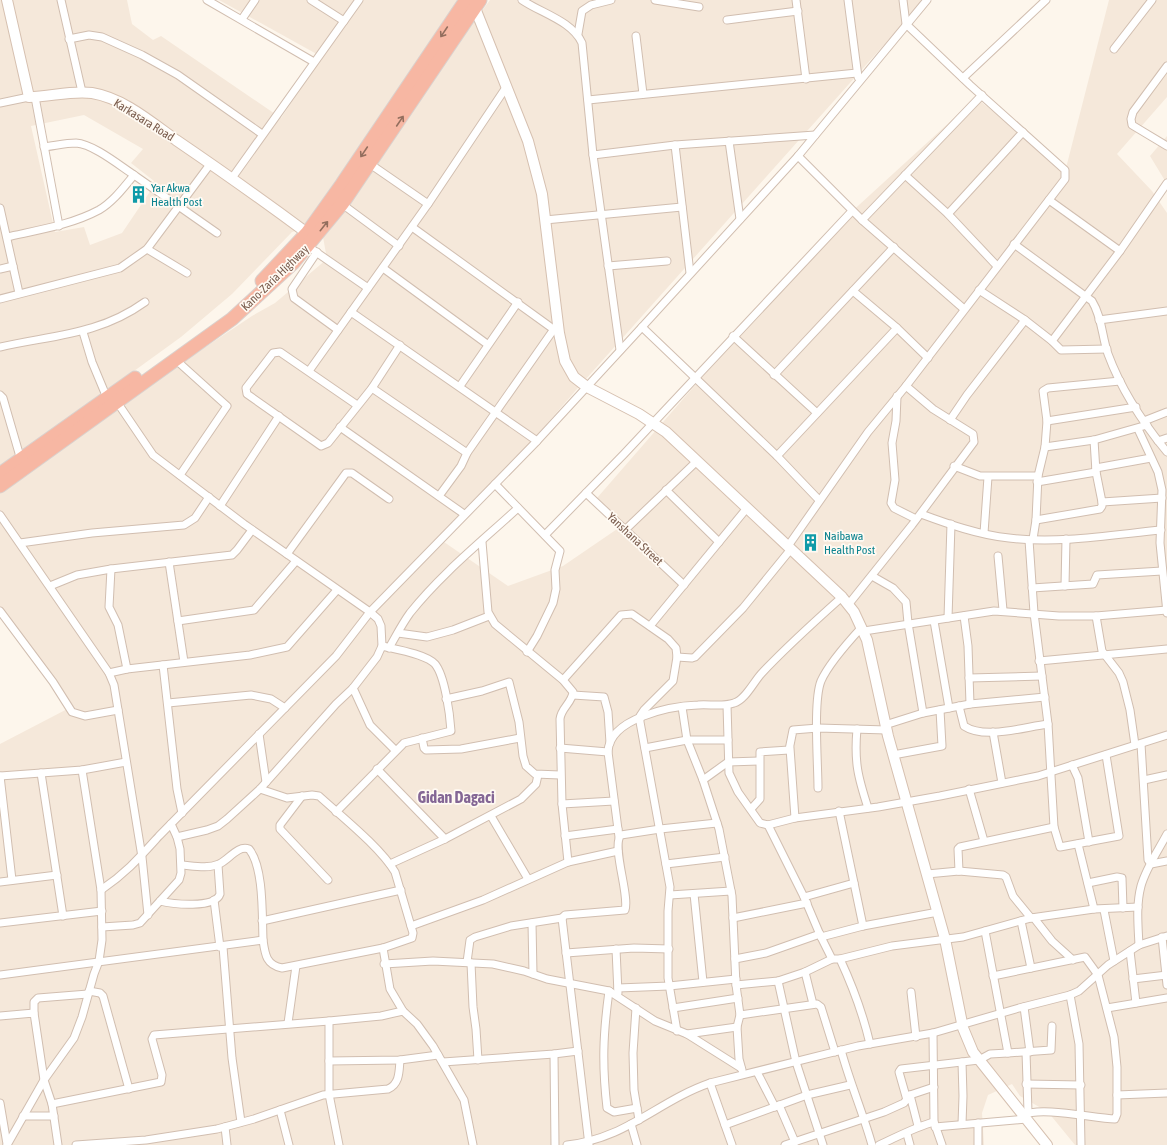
<svg xmlns="http://www.w3.org/2000/svg" width="1167" height="1145" font-family="'Asap Condensed',sans-serif">
  <style>
    .residential { fill: #f5e8da; fill-rule: evenodd }
    .lines { fill: none; stroke-linecap: round; stroke-linejoin: round }
    .street-casing { stroke: #d1beb0; stroke-width: 9 }
    .secondary-casing { stroke: #d6c0b0; stroke-width: 12 }
    .highway-casing { stroke: #dad1cd; stroke-width: 15 }
    .street { stroke: #fff; stroke-width: 7 }
    .secondary { stroke: #fff; stroke-width: 10 }
    .highway { stroke: #f7b7a3; stroke-width: 13 }
    .oneway { stroke: #936e5e }
    .labels { text-anchor: middle; dominant-baseline: central; stroke-width: 3.5; stroke-linejoin: round; paint-order: stroke }
    .street-label { font-size: 12px; fill: #7a5c4d; stroke: #fffaf3 }
    .culture-label { font-size: 12px; fill: #0d838f; stroke: #fffaf3; text-anchor: start }
    .district-label { font-size: 16px; font-weight: bold; fill: #846695; stroke: #fffaf3 }
  </style>
  <rect width="100%" height="100%" fill="#fdf6ec"/>
  <g class="residential">
    <path d="M0,0H127L132,24L153,40L161,36L281,118L322,57L219,0H464L308,227L292,232L232,294L181,337L0,468ZM84,115L143,149L131,163L154,181L149,193L122,233L90,245L84,227L55,232L31,126Z"/>
    <polygon points="490,0 924,0 577,389 444,542 508,586 563,566 623,525 597,498 824,237 976,98 1066,168 1109,0 1167,0 1167,97 1117,154 1152,191 1167,213 1167,1145 1075,1145 1048,1112 1020,1096 1012,1084 988,1095 982,1113 984,1145 0,1145 0,744 73,706 0,607 0,488 162,376 252,316 275,303 327,259 323,237 331,215"/>
    <polygon points="1167,136 1167,184 1150,156"/>
  </g>
  <g class="lines">
    <defs>
      <g id="street">
        <polyline points="61,0 82,92"/>
        <polyline points="207,0 314,62"/>
        <polyline points="311,0 344,21"/>
        <path d="M522,0C541,13 572,21 582,43L593,155L620,350"/>
        <polyline points="655,0 699,7"/>
        <polyline points="796,0 806,79"/>
        <polyline points="848,0 858,77"/>
        <polyline points="242,19 255,0"/>
        <polyline points="727,20 798,11"/>
        <polyline points="578,34 582,11 591,5 611,0"/>
        <polyline points="636,36 643,94"/>
        <polyline points="69,39 89,35 102,37 142,55 178,75 262,134"/>
        <polyline points="1114,49 1152,0"/>
        <polyline points="1167,66 1133,112 1131,119 1132,125 1167,146"/>
        <polyline points="963,78 1046,0"/>
        <polyline points="35,97 59,226"/>
        <polyline points="588,100 857,73"/>
        <polyline points="0,103 29,97"/>
        <polyline points="729,141 740,219"/>
        <polyline points="675,145 690,273"/>
        <path d="M44,147C54,146 65,143 76,143C93,144 119,165 134,175"/>
        <polyline points="593,155 675,145 815,135"/>
        <polyline points="798,156 862,220 964,309"/>
        <polyline points="370,164 428,204"/>
        <polyline points="905,175 948,214 997,266"/>
        <polyline points="232,178 359,0"/>
        <polyline points="1049,200 1120,251"/>
        <polyline points="342,204 399,246"/>
        <polyline points="0,208 19,293"/>
        <polyline points="948,214 1023,132"/>
        <polyline points="545,220 682,207"/>
        <polyline points="862,220 982,95"/>
        <polyline points="412,227 556,331"/>
        <path d="M7,237C38,230 71,225 99,210C113,202 124,187 134,175L217,233"/>
        <path d="M1014,244L1092,301C1102,317 1102,337 1108,354C1121,389 1143,423 1167,452"/>
        <polyline points="147,249 187,273"/>
        <polyline points="313,250 368,288"/>
        <polyline points="317,252 292,289 294,298 338,330"/>
        <polyline points="608,266 667,261"/>
        <polyline points="383,268 487,344"/>
        <polyline points="0,269 13,266"/>
        <polyline points="979,290 1025,320 1052,341 1061,350 1107,349"/>
        <polyline points="853,291 897,328 928,358"/>
        <polyline points="0,299 120,268 147,249 211,163"/>
        <polyline points="351,312 537,441"/>
        <polyline points="1099,320 1167,311"/>
        <polyline points="642,327 777,456 819,500"/>
        <polyline points="83,332 92,362 107,398"/>
        <polyline points="733,336 817,413"/>
        <polyline points="1052,341 1120,251 1167,183"/>
        <path d="M0,347C53,335 99,335 145,302"/>
        <polyline points="176,360 227,406 180,475"/>
        <polyline points="309,371 428,204 507,86"/>
        <polyline points="774,375 894,247"/>
        <polyline points="460,386 518,302"/>
        <polyline points="372,388 467,453"/>
        <polyline points="0,395 3,398 21,460"/>
        <polyline points="897,396 896,421 892,443 895,480 891,503 894,508 916,519"/>
        <polyline points="117,402 153,455 244,524 370,612 378,619 381,626 382,646 377,657 353,688 336,704 260,789 227,819 218,826 207,830 177,837"/>
        <polyline points="357,405 280,352 273,353 246,388 247,394 321,446 328,443 372,388 400,345"/>
        <polyline points="950,420 967,395 1025,320"/>
        <polyline points="1047,421 1136,407"/>
        <polyline points="1144,421 1167,412"/>
        <polyline points="340,427 464,514"/>
        <polyline points="1138,429 1158,472 1162,490 1160,543 1167,613"/>
        <polyline points="1094,440 1096,472 1102,502 1162,498"/>
        <polyline points="1158,441 1167,438"/>
        <polyline points="1045,447 1094,440 1147,425"/>
        <polyline points="777,456 897,328"/>
        <polyline points="954,466 980,476 1038,476"/>
        <polyline points="1096,468 1151,458"/>
        <polyline points="1037,482 1096,472"/>
        <polyline points="495,484 560,551 555,570 556,589 553,603 537,636 527,652"/>
        <polyline points="666,490 719,542"/>
        <polyline points="586,493 684,585"/>
        <polyline points="439,496 461,466 467,453 554,329"/>
        <polyline points="220,506 279,416"/>
        <path d="M921,514C948,524 979,535 1009,538C1059,544 1111,535 1161,530"/>
        <polyline points="0,515 109,673 114,685 142,857 148,915"/>
        <polyline points="1036,520 1100,509 1102,506 1102,502"/>
        <polyline points="625,530 697,461"/>
        <polyline points="984,533 988,477"/>
        <polyline points="545,535 624,454 852,211"/>
        <polyline points="1033,539 1036,520 1038,476 1045,447 1047,421 1043,391 1048,388 1120,381"/>
        <polyline points="1029,540 1034,613 1048,724 1054,827 1060,847 1119,836 1106,755"/>
        <path d="M482,542L488,612L495,624L563,680L573,692C572,703 561,708 560,719L562,804L568,862"/>
        <polyline points="20,543 92,533 184,525 195,518 209,497"/>
        <polyline points="788,546 868,432 906,386 1065,179 1065,170 970,85 906,24 903,0"/>
        <polyline points="287,554 346,473 352,473 389,499"/>
        <polyline points="998,556 1003,610"/>
        <polyline points="169,562 184,662"/>
        <polyline points="111,569 109,607 118,625 127,669"/>
        <polyline points="872,576 893,588 906,602 908,623 923,713"/>
        <polyline points="50,586 77,575 111,569 232,555 237,550 252,530"/>
        <polyline points="1065,586 1066,539"/>
        <polyline points="1032,588 1093,584 1097,575 1162,571"/>
        <polyline points="848,605 912,525 974,442 973,434 933,409 906,386"/>
        <polyline points="0,611 53,682 72,712 85,716 118,710"/>
        <polyline points="964,616 968,646 970,704"/>
        <polyline points="1096,616 1102,651 1119,673 1123,682 1130,710 1135,745"/>
        <polyline points="948,618 951,524"/>
        <polyline points="178,621 254,610 296,561"/>
        <polyline points="934,621 949,708"/>
        <polyline points="650,626 747,508"/>
        <polyline points="864,631 994,611 1059,616 1096,616 1167,610"/>
        <polyline points="398,633 427,637 453,630 489,616"/>
        <path d="M389,648C396,636 402,624 410,613C441,574 481,542 518,508"/>
        <polyline points="677,657 692,658 695,657 743,608 791,549"/>
        <polyline points="1039,661 1167,649"/>
        <polyline points="163,665 177,789 182,813"/>
        <polyline points="109,673 127,669 250,655 287,647 337,590"/>
        <polyline points="969,678 1042,676"/>
        <polyline points="563,680 621,615 632,614 668,639 676,648 677,657 673,681 644,710 640,716 640,722 670,887 668,911 668,978 677,1031"/>
        <polyline points="353,688 370,725 395,750"/>
        <polyline points="573,695 604,697 608,712 610,743"/>
        <polyline points="446,699 482,691 509,682 519,722 523,756 526,766 535,774 560,775"/>
        <polyline points="168,703 251,695 271,699 285,708"/>
        <polyline points="727,705 729,773 738,792 760,823 768,825 795,818 878,807 940,796 1038,776 1167,735"/>
        <path d="M959,706L964,726C985,740 1024,727 1048,724"/>
        <polyline points="682,707 687,740 703,780 719,829 732,896 736,985 740,1015 737,1027 739,1059 742,1070"/>
        <polyline points="885,725 923,713 970,704 1045,697"/>
        <path d="M857,729C854,762 858,777 868,808"/>
        <polyline points="993,732 1002,783"/>
        <polyline points="259,734 266,782"/>
        <polyline points="422,738 424,748 426,750 461,749 520,738"/>
        <polyline points="1141,744 1148,860 1151,864 1167,861"/>
        <polyline points="560,748 608,752"/>
        <polyline points="645,748 687,740 728,740"/>
        <polyline points="790,748 795,818"/>
        <polyline points="893,755 942,746 940,710"/>
        <polyline points="1072,765 1078,778 1089,842"/>
        <polyline points="377,769 445,839"/>
        <polyline points="41,773 63,916"/>
        <polyline points="0,776 82,770 126,762"/>
        <polyline points="0,776 12,880"/>
        <polyline points="703,780 728,762 759,761"/>
        <polyline points="1144,780 1167,775"/>
        <path d="M818,788C818,764 813,701 821,681C828,665 850,640 862,627"/>
        <polyline points="969,789 984,841"/>
        <polyline points="302,796 280,825 280,829 328,880"/>
        <polyline points="562,804 614,801"/>
        <polyline points="751,809 760,799 760,752 789,750 793,730 818,728 887,730"/>
        <polyline points="839,811 863,926"/>
        <path d="M336,812L404,743L451,731C450,715 445,676 435,664C426,654 395,649 382,646"/>
        <polyline points="491,816 528,879"/>
        <path d="M768,825L804,897L821,937L832,959H840C853,987 863,1014 870,1044"/>
        <polyline points="565,836 618,829"/>
        <path d="M619,837L608,752C609,718 671,706 698,705C709,704 723,707 734,703C745,700 753,683 761,674C786,647 814,622 842,597"/>
        <polyline points="1078,844 1094,909"/>
        <polyline points="390,864 445,839 521,799 536,784 538,775"/>
        <polyline points="666,864 725,857"/>
        <path d="M182,865C194,866 208,869 219,864C229,860 237,845 249,849C264,867 262,916 263,940"/>
        <polyline points="959,871 958,849 960,847 1054,827"/>
        <polyline points="927,874 959,871 1003,875 1006,877 1013,896 1031,918"/>
        <polyline points="0,882 57,875"/>
        <polyline points="1088,883 1117,877 1122,878 1123,908"/>
        <path d="M101,890C126,873 139,858 159,836L336,656L370,612L537,441L642,327L798,156L927,0"/>
        <polyline points="694,894 703,982"/>
        <polyline points="670,895 731,891"/>
        <polyline points="804,897 854,883"/>
        <polyline points="214,900 220,947"/>
        <path d="M160,901C172,904 215,909 220,894L218,865"/>
        <polyline points="1104,910 1114,961"/>
        <polyline points="562,918 589,1145"/>
        <polyline points="733,918 807,903"/>
        <polyline points="1034,918 1052,941 1073,960"/>
        <polyline points="262,921 401,890"/>
        <polyline points="1021,921 1031,968"/>
        <polyline points="0,923 102,911"/>
        <polyline points="532,923 533,974"/>
        <polyline points="411,926 483,900 568,862 618,851"/>
        <polyline points="102,927 133,925 140,923 179,880 181,873 180,849 177,837 171,824"/>
        <polyline points="985,931 1008,1053 1051,1050 1052,1026"/>
        <polyline points="821,937 863,926 938,912"/>
        <polyline points="1162,937 1167,985"/>
        <path d="M1139,945C1138,925 1136,905 1141,886C1146,868 1158,851 1167,834"/>
        <polyline points="223,947 232,1058 241,1122"/>
        <polyline points="383,948 390,989 403,1011 417,1024 433,1046 464,1100 473,1145"/>
        <polyline points="616,949 618,993"/>
        <polyline points="1130,951 1136,1003"/>
        <polyline points="566,953 634,948 669,949"/>
        <polyline points="735,959 766,953 820,934"/>
        <polyline points="840,959 892,946 963,937 1031,918 1094,909 1138,907"/>
        <path d="M467,962L470,940L475,937L511,926L562,918L565,915L625,910C630,896 611,845 621,835L660,829L717,823"/>
        <polyline points="471,963 473,1007 476,1029 478,1060"/>
        <polyline points="384,964 433,961 493,964 524,971 547,979 609,991 655,1021 687,1034 741,1068"/>
        <polyline points="805,972 813,1004"/>
        <path d="M0,975L263,940C265,954 266,965 282,968L383,948L412,938L413,933L395,872C380,847 342,817 319,796L312,795L287,798L260,789"/>
        <path d="M993,976L1085,957L1098,975L1114,1037L1117,1067V1114L1115,1119C1092,1118 1041,1106 1023,1115"/>
        <polyline points="1133,979 1167,975"/>
        <polyline points="778,981 796,1062 823,1145"/>
        <polyline points="736,985 778,981 805,972 832,959"/>
        <polyline points="618,988 669,986 736,979"/>
        <polyline points="89,991 100,993 103,996 129,1089"/>
        <path d="M609,991C603,1035 602,1065 607,1108L614,1112L637,1108"/>
        <polyline points="911,992 916,1037"/>
        <polyline points="1070,995 1079,1044 1081,1145"/>
        <polyline points="1024,1007 1030,1052"/>
        <polyline points="636,1008 633,1053 634,1090 639,1120"/>
        <polyline points="673,1008 738,998"/>
        <polyline points="1107,1008 1167,998"/>
        <polyline points="34,1013 34,1002 38,998 88,994"/>
        <polyline points="740,1015 817,1004 821,1007 835,1052"/>
        <polyline points="0,1016 34,1013 44,1080 52,1104 58,1145"/>
        <polyline points="329,1021 329,1094 339,1145"/>
        <polyline points="288,1023 296,966"/>
        <polyline points="933,1033 934,1122 942,1145"/>
        <polyline points="687,1034 737,1027"/>
        <path d="M841,1050C850,1083 863,1113 872,1145"/>
        <polyline points="1026,1052 1028,1112"/>
        <polyline points="554,1054 555,1145"/>
        <polyline points="329,1061 400,1060 438,1055"/>
        <polyline points="443,1062 554,1054 578,1051"/>
        <polyline points="757,1072 775,1107"/>
        <polyline points="710,1083 732,1145"/>
        <polyline points="1026,1084 1081,1085"/>
        <polyline points="910,1095 918,1126"/>
        <polyline points="1117,1095 1167,1093"/>
        <polyline points="907,1100 899,1072 901,1069 979,1060 990,1054 1008,1053"/>
        <polyline points="0,1103 7,1144"/>
        <polyline points="52,1104 161,1082 162,1075 152,1039 154,1035 329,1021 381,1016 403,1011"/>
        <polyline points="779,1105 795,1142"/>
        <polyline points="280,1110 289,1145"/>
        <polyline points="23,1116 54,1116"/>
        <polyline points="631,1124 637,1145"/>
        <polyline points="962,1124 963,1096 962,1062"/>
        <polyline points="725,1125 807,1095 850,1085"/>
        <polyline points="225,1127 227,1145"/>
        <polyline points="935,1127 1026,1119"/>
        <polyline points="907,1134 910,1145"/>
        <polyline points="7,1145 44,1080 74,1038 82,1017 94,974 99,961 102,940 101,890 82,770"/>
        <path d="M76,1145L146,1140L217,1129L254,1119L323,1095L388,1089C400,1084 399,1071 400,1060"/>
        <path d="M567,1145C626,1139 658,1101 710,1083L858,1046L933,1033L1019,1008L1070,995L1079,991L1108,965L1139,945L1167,936"/>
        <polyline points="785,1145 884,1112 904,1103 910,1095 934,1087"/>
        <path d="M879,1145C897,1137 915,1127 934,1122"/>
        <polyline points="978,1145 978,1123"/>
      </g>
      <g id="secondary">
        <path d="M7,0L29,97C50,97 71,90 92,93C123,98 151,122 176,140C220,170 264,201 307,233"/>
        <polyline points="471,5 475,8 528,141 542,194 559,333 565,361 574,377 587,387 639,414 666,432 842,597 854,612 867,640 888,736 945,939 963,1028 973,1052 1047,1145"/>
      </g>
      <g id="highway">
        <polyline points="262,281 307,233 342,184 466,0"/>
        <polyline points="0,474 135,378"/>
        <polyline points="0,486 232,319 293,263 342,204 480,0"/>
      </g>
    </defs>
    <use href="#street" class="street-casing"/>
    <use href="#secondary" class="secondary-casing"/>
    <use href="#highway" class="highway-casing"/>
    <use href="#street" class="street"/>
    <use href="#secondary" class="secondary"/>
    <use href="#highway" class="highway"/>
  </g>
  <defs><path id="oneway-shaft" d="M-6 0H5M1.5-3L5.5 0L1.5 3" fill="none" stroke-width="1.6" stroke-linecap="round" stroke-linejoin="round"/></defs>
  <g class="oneway">
    <use href="#oneway-shaft" transform="translate(444 32) rotate(124)"/>
    <use href="#oneway-shaft" transform="translate(400 121) rotate(-56)"/>
    <use href="#oneway-shaft" transform="translate(364 152) rotate(124)"/>
    <use href="#oneway-shaft" transform="translate(324 226) rotate(-51)"/>
  </g>
  <defs>
    <symbol id="building-bare" viewBox="-9 -9 18 18"><path d="M-4-6H4V6H1V3H-1V6H-4ZM-2.5-4.3h1.7v1.8h-1.7ZM.8-4.3h1.7v1.8H.8ZM-2.5-1h1.7V.8h-1.7ZM.8-1h1.7V.8H.8Z" fill="#0f9aa8" stroke="#fffaf3" stroke-width="2.5" paint-order="stroke"/></symbol>
  </defs>
  <g fill-rule="evenodd">
    <use href="#building-bare" x="126" y="182" width="25" height="25"/>
    <use href="#building-bare" x="798" y="530" width="25" height="25"/>
  </g>
  <g class="labels">
    <g class="street-label">
      <text transform="translate(144 120) rotate(32)">Karkasara Road</text>
      <text transform="translate(275 278) rotate(-44)">Kano-Zaria Highway</text>
      <text transform="translate(635 539) rotate(43)">Yanshana Street</text>
    </g>
    <g class="culture-label">
      <text x="151" y="188">Yar Akwa<tspan x="151" dy="14">Health Post</tspan></text>
      <text x="824" y="536">Naibawa<tspan x="824" dy="14">Health Post</tspan></text>
    </g>
    <g class="district-label">
      <text x="456" y="797">Gidan Dagaci</text>
    </g>
  </g>
</svg>
